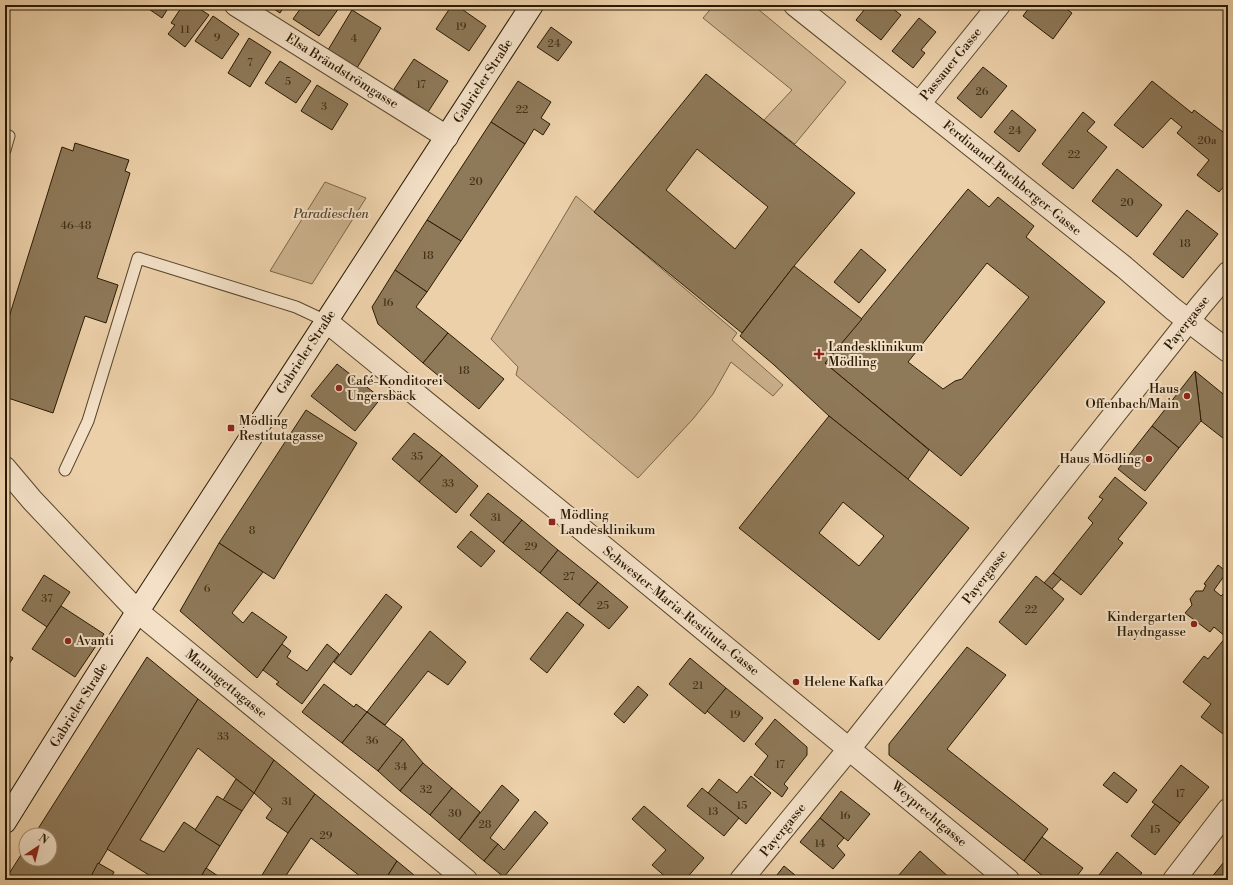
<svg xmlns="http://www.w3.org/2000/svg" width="1233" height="885" font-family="'Libre Bodoni',serif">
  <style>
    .green { fill: #cbb18d; stroke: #7a6648 }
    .building { fill: #8e7959; stroke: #291a03; fill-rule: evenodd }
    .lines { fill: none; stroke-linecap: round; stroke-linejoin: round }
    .lane-casing { stroke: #5a482c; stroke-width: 13 }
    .street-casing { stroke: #5a482c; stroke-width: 24 }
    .secondary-casing { stroke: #291a03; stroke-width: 24 }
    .lane { stroke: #f3e0c7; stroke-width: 11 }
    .street { stroke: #f3e0c7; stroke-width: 22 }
    .secondary { stroke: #f3e0c7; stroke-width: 22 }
    .poi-dot { fill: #8f2418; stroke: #f3e0c7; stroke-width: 1.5 }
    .labels { text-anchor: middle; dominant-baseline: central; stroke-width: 4; stroke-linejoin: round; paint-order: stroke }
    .number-label { font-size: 11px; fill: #423218 }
    .street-label { font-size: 13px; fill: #291a03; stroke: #f3e0c7 }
    .park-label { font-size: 13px; font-style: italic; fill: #5a472c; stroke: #f3e0c7 }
    .poi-label { font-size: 13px; fill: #291a03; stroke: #f3e0c7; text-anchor: start }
  </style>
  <rect width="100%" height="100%" fill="#ecd0a9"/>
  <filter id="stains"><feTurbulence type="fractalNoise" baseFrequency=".005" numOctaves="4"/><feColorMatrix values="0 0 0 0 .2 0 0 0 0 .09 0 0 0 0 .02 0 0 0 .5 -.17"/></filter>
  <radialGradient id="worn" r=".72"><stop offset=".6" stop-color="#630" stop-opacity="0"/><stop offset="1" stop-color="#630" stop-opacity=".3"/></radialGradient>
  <g class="green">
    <polygon points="714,5 753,5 846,82 795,144 764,120 792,90 703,18"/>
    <polygon points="325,182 366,198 312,284 270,271"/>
    <polygon points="576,196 737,333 732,340 783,385 773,396 731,362 713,394 693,419 638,478 516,375 518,367 491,339"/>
  </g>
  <g class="building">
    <polygon points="143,5 170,5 162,18"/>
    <polygon points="183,5 194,5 209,15 185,47 168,34 175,25 171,23"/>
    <polygon points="268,5 285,5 280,13"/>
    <polygon points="303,5 335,5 339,8 319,36 293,19"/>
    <polygon points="452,5 456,5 486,26 469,51 436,29"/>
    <polygon points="488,5 499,5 496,10"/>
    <polygon points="868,5 888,5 901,15 881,40 856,20"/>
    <polygon points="1031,5 1061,5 1072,13 1053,39 1023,16"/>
    <polygon points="352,10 381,28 357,68 328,50"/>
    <polygon points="213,16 239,34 222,59 195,41"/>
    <polygon points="919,18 936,32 921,50 925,53 913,68 892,51"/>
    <polygon points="551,27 572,42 558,61 537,47"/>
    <polygon points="249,38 271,52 250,87 228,73"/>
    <polygon points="414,59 448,81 428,112 394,89"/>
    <polygon points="280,61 311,81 296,103 265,83"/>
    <polygon points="983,67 1007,86 981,118 957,98"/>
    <path d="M706,74L855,193L794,266L742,333L594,212ZM697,149L768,207L735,249L666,190Z"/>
    <polygon points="518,81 551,102 541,118 550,124 543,135 534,129 525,144 491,122"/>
    <polygon points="1152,81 1192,113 1194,110 1223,132 1227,130 1228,130 1228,182 1219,192 1197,175 1209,160 1177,133 1182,127 1171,118 1143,148 1114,125"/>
    <polygon points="317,85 348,104 332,130 301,111"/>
    <polygon points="1012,110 1036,130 1019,152 994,132"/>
    <polygon points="1083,112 1095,122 1087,131 1107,147 1073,189 1042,164"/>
    <polygon points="491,122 525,144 461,241 427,220"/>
    <polygon points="75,143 129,160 125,171 130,173 97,278 118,285 106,323 85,316 53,413 5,397 5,330 62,147 73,151"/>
    <polygon points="1117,169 1162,205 1137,237 1092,201"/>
    <path d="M968,189L989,207L998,197L1034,226L1026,237L1105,302L961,476L825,363ZM987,263L1029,297L962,379L955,381L943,389L908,362Z"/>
    <polygon points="1187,210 1218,234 1183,278 1153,254"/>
    <polygon points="427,220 461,241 427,292 395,270"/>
    <polygon points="861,249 886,270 859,303 834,282"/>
    <polygon points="794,266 862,319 825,363 929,450 908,479 829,416 773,364 740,336"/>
    <polygon points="395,270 427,292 416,307 448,333 423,363 378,324 372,307"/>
    <polygon points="448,333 504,379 479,409 423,363"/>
    <polygon points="337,364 381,398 355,431 311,396"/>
    <polygon points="1195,371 1228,398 1228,442 1201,421"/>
    <polygon points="1195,371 1201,421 1179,448 1152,426"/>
    <polygon points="306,410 357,443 274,579 219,543"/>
    <path d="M829,416L969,528L879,640L739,528ZM843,502L884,536L859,566L819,533Z"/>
    <polygon points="1152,426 1179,448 1145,491 1118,469"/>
    <polygon points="414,433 442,455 419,482 392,459"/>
    <polygon points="442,455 478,486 456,513 419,482"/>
    <polygon points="1115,477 1147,503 1118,539 1123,543 1081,595 1053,573 1093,523 1088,518 1103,499 1099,497"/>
    <polygon points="488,493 522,520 503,543 470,515"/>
    <polygon points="522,520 558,550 540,573 503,543"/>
    <polygon points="471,531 495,551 481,567 457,547"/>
    <polygon points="219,543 263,572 232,613 243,623 252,612 287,637 257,678 180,611"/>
    <polygon points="558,550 598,582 579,605 540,573"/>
    <polygon points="1218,565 1227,572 1214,590 1221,596 1225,592 1228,594 1228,736 1227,737 1201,717 1211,704 1183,682 1204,656 1208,659 1226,637 1214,627 1210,632 1185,613 1192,605 1190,599 1196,591 1203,591 1206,585 1204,584"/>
    <polygon points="1053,573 1061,579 1052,589 1044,583"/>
    <polygon points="44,575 70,592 47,627 22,610"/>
    <polygon points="1036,576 1064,599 1026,645 999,622"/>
    <polygon points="598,582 628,607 609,629 579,605"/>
    <polygon points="386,594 402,607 351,675 334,662"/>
    <polygon points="61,606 104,634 75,677 32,649"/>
    <polygon points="567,612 584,625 547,673 530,659"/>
    <polygon points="430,631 466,662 448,685 428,671 385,725 367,712"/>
    <polygon points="282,644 291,651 287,657 307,671 327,644 339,654 302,704 276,684 279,682 263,670"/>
    <polygon points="967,647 1006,675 947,749 1048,829 1024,861 889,755 889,744"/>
    <polygon points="5,653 13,658 5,670"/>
    <polygon points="147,657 198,699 89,880 5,880 26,847 26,859 50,859 50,835 34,835"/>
    <polygon points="690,658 726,688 705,714 669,684"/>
    <polygon points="324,684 354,707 356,704 367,712 342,743 302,712"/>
    <polygon points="638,686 648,695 624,723 614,714"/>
    <polygon points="726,688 763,718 744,742 707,711"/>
    <polygon points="198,699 274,760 254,793 198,748 140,840 164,852 184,822 220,846 199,880 157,880 107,849"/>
    <polygon points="367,712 403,739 378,771 342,743"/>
    <polygon points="775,719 807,747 807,755 784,784 788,788 782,797 754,775 768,756 755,744"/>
    <polygon points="403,739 423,763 400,791 378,771"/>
    <polygon points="274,760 315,794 288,833 266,818 272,809 254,793"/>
    <polygon points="423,763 452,788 430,815 400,791"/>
    <polygon points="1181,765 1209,787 1180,823 1152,802"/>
    <polygon points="1114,772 1137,790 1127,803 1103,785"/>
    <polygon points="751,776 771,793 746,824 708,793 719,779 737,793"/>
    <polygon points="236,779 254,793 242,811 223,800"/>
    <polygon points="502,785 519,800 490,838 498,844 484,861 459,840"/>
    <polygon points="452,788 480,812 459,840 430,815"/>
    <polygon points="702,788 739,818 724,836 687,806"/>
    <polygon points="841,791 870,814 848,841 820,818"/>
    <polygon points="315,794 397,861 385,880 365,880 311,838 283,880 259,880 288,833"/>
    <polygon points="217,796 242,811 220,846 195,830"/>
    <polygon points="1155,804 1180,823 1155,855 1131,836"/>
    <polygon points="644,806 704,858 685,880 669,880 652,865 666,850 632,819"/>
    <polygon points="535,811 548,823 504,877 484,861 498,844 504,850"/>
    <polygon points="820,818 844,838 837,846 845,855 833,869 800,842"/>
    <polygon points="1042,837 1083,868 1074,880 1048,880 1024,861"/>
    <polygon points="920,851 952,880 903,880 898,876"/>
    <polygon points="1117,852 1142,873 1136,880 1095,880"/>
    <polygon points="1228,857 1228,880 1213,880 1211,878"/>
    <polygon points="397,861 420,880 385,880"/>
    <polygon points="98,863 114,872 110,880 89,880"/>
    <polygon points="784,866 801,880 773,880"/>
    <polygon points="206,868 224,880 199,880"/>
  </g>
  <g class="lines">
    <defs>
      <g id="lane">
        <polyline points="5,150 9,136"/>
        <polyline points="65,470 88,421 138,258 296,307 326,321"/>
      </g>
      <g id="street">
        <polyline points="236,5 447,137"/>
        <polyline points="795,5 1124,267 1173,309 1228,351"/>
        <polyline points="919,104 999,5"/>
        <polyline points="326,321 606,549 1008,880"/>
        <polyline points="5,468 32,500 138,612 466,880"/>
        <polyline points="741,880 849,749 1201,305 1228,273"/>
        <polyline points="1174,880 1228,810"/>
      </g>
      <path id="secondary" d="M5,822C49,751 93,681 138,611C269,409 402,208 532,5"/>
    </defs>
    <use href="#lane" class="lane-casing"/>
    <use href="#street" class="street-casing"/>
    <use href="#secondary" class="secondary-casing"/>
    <use href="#lane" class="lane"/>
    <use href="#street" class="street"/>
    <use href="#secondary" class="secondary"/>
  </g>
  <g class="poi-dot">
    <path d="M817 348h4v4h4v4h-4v4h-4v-4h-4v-4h4z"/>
    <circle cx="339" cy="388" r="4"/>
    <circle cx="1187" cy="396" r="4"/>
    <rect x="227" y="424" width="8" height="8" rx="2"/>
    <circle cx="1149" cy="459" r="4"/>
    <rect x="548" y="518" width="8" height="8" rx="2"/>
    <circle cx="1194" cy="624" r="4"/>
    <circle cx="68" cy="641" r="4"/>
    <circle cx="796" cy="682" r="4"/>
  </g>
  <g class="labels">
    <g class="number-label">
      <text x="461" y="27">19</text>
      <text x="185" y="30">11</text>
      <text x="217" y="38">9</text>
      <text x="354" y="39">4</text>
      <text x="554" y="44">24</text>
      <text x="250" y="63">7</text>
      <text x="288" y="82">5</text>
      <text x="421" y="85">17</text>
      <text x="982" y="92">26</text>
      <text x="324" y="107">3</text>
      <text x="522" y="110">22</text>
      <text x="1015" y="131">24</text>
      <text x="1207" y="141">20a</text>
      <text x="1074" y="155">22</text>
      <text x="476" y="182">20</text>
      <text x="1127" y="203">20</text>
      <text x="76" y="226">46-48</text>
      <text x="1185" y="244">18</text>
      <text x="428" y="256">18</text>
      <text x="388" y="303">16</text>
      <text x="464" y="371">18</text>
      <text x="417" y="457">35</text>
      <text x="448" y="484">33</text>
      <text x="496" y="518">31</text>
      <text x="252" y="531">8</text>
      <text x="531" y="547">29</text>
      <text x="569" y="577">27</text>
      <text x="207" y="589">6</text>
      <text x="47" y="599">37</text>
      <text x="603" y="606">25</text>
      <text x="1031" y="610">22</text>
      <text x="698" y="686">21</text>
      <text x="735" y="715">19</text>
      <text x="223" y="737">33</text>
      <text x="372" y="741">36</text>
      <text x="780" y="765">17</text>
      <text x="401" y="767">34</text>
      <text x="426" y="790">32</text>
      <text x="1180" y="794">17</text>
      <text x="287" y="802">31</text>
      <text x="742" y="806">15</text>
      <text x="713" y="812">13</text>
      <text x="455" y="814">30</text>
      <text x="845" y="816">16</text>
      <text x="485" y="825">28</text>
      <text x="1155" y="830">15</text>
      <text x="326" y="836">29</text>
      <text x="820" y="844">14</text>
    </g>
    <g class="street-label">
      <text transform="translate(951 64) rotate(-51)">Passauer Gasse</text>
      <text transform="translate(342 71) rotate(32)">Elsa Brändströmgasse</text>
      <text transform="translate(483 81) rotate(-57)">Gabrieler Straße</text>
      <text transform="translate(1012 178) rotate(39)">Ferdinand-Buchberger-Gasse</text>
      <text transform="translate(1187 323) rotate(-52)">Payergasse</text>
      <text transform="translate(306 352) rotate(-57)">Gabrieler Straße</text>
      <text transform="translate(985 577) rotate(-52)">Payergasse</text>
      <text transform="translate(681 611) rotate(39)">Schwester-Maria-Restituta-Gasse</text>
      <text transform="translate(226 684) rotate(39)">Mannagettagasse</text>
      <text transform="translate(79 705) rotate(-58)">Gabrieler Straße</text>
      <text transform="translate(929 814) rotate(40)">Weyprechtgasse</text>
      <text transform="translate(783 830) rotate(-51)">Payergasse</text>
    </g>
    <g class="park-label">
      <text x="331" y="214">Paradieschen</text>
    </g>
    <g class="poi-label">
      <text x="828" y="347">Landesklinikum<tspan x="828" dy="15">Mödling</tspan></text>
      <text x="347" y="381">Café-Konditorei<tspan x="347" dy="15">Ungersbäck</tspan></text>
      <text x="1179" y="389" text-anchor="end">Haus<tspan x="1179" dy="15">Offenbach/Main</tspan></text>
      <text x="239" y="421">Mödling<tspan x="239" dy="15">Restitutagasse</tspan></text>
      <text x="1141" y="459" text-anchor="end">Haus Mödling</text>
      <text x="560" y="515">Mödling<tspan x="560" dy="15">Landesklinikum</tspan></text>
      <text x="1186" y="617" text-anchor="end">Kindergarten<tspan x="1186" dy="15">Haydngasse</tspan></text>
      <text x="76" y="641">Avanti</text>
      <text x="804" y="682">Helene Kafka</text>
    </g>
  </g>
  <rect width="1233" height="885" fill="none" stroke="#ecd0a9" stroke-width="20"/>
  <rect x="6" y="6" width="1221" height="873" fill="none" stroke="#291a03" stroke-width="2"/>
  <rect x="10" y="10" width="1213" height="865" fill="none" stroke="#291a03"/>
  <g transform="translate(38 847) rotate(35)"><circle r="19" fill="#f3e0c7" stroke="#a29179"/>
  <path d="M0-3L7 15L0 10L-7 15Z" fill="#8f2418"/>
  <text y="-6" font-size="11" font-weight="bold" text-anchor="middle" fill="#291a03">N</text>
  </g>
  <rect width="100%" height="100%" filter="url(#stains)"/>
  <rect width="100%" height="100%" fill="url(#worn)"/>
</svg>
